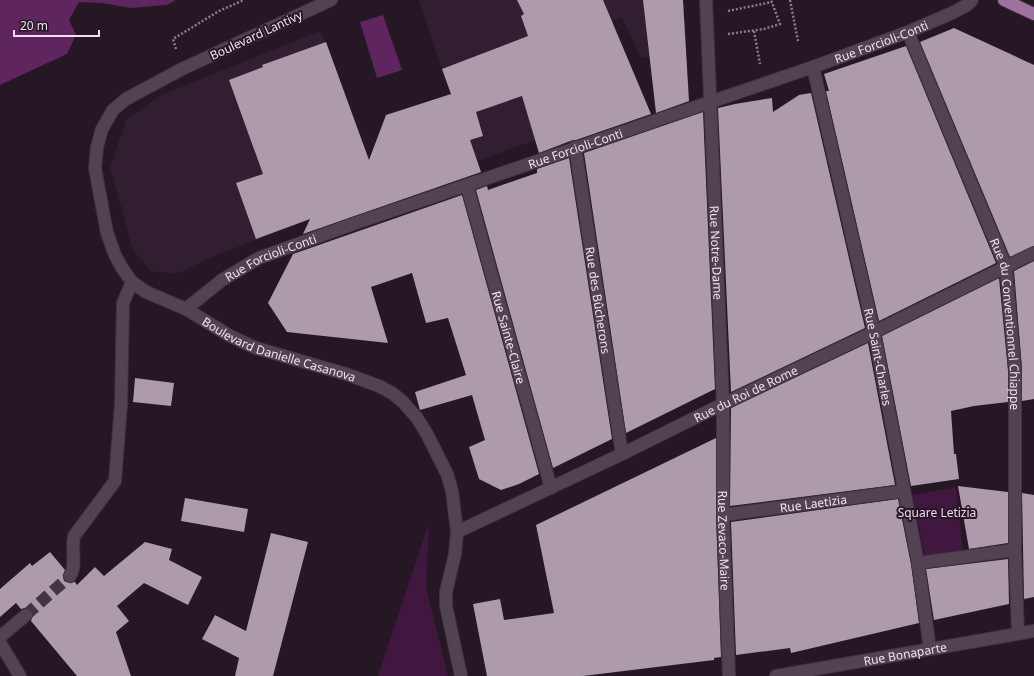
<svg xmlns="http://www.w3.org/2000/svg" width="1034" height="676" font-family="'Noto Sans',sans-serif">
  <style>
    .built { fill: #311e30 }
    .green { fill: #40173f }
    .water { fill: #5e255e }
    .building { fill: #ad9aab }
    .lines { fill: none; stroke-linecap: round; stroke-linejoin: round }
    .minor-tunnel { stroke: #433642; stroke-width: 12; stroke-dasharray: 12 6; stroke-linecap: butt }
    .minor-casing { stroke: #3f343e; stroke-width: 14 }
    .major-casing { stroke: #3f343e; stroke-width: 14 }
    .path { stroke: #8a7e8a; stroke-width: 2.5; stroke-dasharray: 2 2; stroke-linecap: butt }
    .minor { stroke: #534352; stroke-width: 12 }
    .major { stroke: #9f719d; stroke-width: 12 }
    .labels { text-anchor: middle; dominant-baseline: central; stroke-width: 4; stroke-linejoin: round; paint-order: stroke }
    .street-label { font-size: 12px; fill: #ede3ed; stroke: #251724 }
    .park-label { font-size: 12px; fill: #f5d3f3; stroke: #251724 }
  </style>
  <rect width="100%" height="100%" fill="#251724"/>
  <g class="built">
    <polygon points="419,0 683,0 686,52 641,58 622,17 612,21 536,140 477,161 462,124 442,69"/>
    <polygon points="320,31 326,42 343,89 316,217 214,256 176,274 151,271 133,250 110,168 126,120 161,95"/>
  </g>
  <g class="green">
    <polygon points="956,487 963,551 925,556 912,495"/>
    <polygon points="429,523 426,587 448,676 378,676"/>
  </g>
  <g class="water">
    <polygon points="0,0 176,0 167,5 130,8 102,3 79,2 69,20 76,35 67,54 0,85"/>
    <polygon points="383,15 402,70 377,78 360,22"/>
  </g>
  <g class="building">
    <polygon points="517,0 603,0 651,114 576,140 573,140 539,153 522,96 476,112 483,136 470,140 481,172 303,234 310,219 256,239 236,183 263,174 229,80 263,67 262,65 326,42 369,160 386,115 451,94 442,69 528,36 521,16 524,14"/>
    <polygon points="643,0 683,0 689,101 656,113"/>
    <polygon points="954,28 1034,65 1034,246 1010,257 920,42"/>
    <polygon points="906,46 996,263 879,321 826,91 829,91 824,74"/>
    <polygon points="811,93 865,328 731,392 718,108 735,104 772,98 773,112 799,95"/>
    <polygon points="703,112 715,389 626,433 584,153"/>
    <polygon points="569,158 612,439 553,468 476,190 487,186 488,190 537,173 537,169"/>
    <polygon points="462,195 539,474 519,484 501,490 479,479 469,447 485,440 472,395 420,410 415,392 466,375 448,318 426,323 412,273 371,287 388,343 287,332 268,303 293,254"/>
    <polygon points="1034,261 1034,399 1022,401 1022,369 1014,271"/>
    <polygon points="999,278 1008,370 1008,402 974,406 951,411 954,454 956,454 959,479 911,486 882,336"/>
    <polygon points="868,343 895,485 730,506 731,408"/>
    <polygon points="135,378 174,383 171,406 133,402"/>
    <polygon points="716,438 716,515 721,657 714,658 714,660 583,676 487,676 473,604 500,599 504,620 554,613 536,525"/>
    <polygon points="958,486 1008,492 1008,543 969,549"/>
    <polygon points="1022,493 1034,495 1034,597 1024,599"/>
    <polygon points="185,498 248,509 244,532 181,521"/>
    <polygon points="898,499 911,564 919,623 791,653 790,648 736,655 731,522"/>
    <polygon points="271,533 308,542 273,676 235,676 239,658 202,639 215,615 246,631"/>
    <polygon points="145,542 172,549 169,560 202,577 188,605 144,583 117,606 129,621 116,632 131,676 77,676 31,621 33,614 31,610 25,608 21,609 16,603 0,617 0,589 30,563 32,566 50,552 65,570 63,576 64,581 70,583 75,582 77,585 95,567 104,576"/>
    <polygon points="1008,559 1009,604 934,620 926,569"/>
  </g>
  <g class="lines">
    <polyline class="minor-tunnel" points="26,615 70,576"/>
    <defs>
      <g id="minor">
        <path id="s1" d="M331,0L182,69L126,99L113,110L102,129L97,147L95,168L107,233L115,255L122,268L132,282L146,292L186,309L230,336L256,348L346,374L379,386L392,393L403,402L417,418L427,434L447,474L452,491L457,532L455,554L446,592V606L461,676"/>
        <path id="s2" d="M706,0L723,404V515L729,676"/>
        <path id="s3" d="M908,32L1006,267L1015,370V550L1018,634"/>
        <path id="s4" d="M813,67L874,332L918,563L930,649"/>
        <path id="s5" d="M575,147L622,454"/>
        <path id="s6" d="M467,186L551,488"/>
        <path id="s7" d="M186,309L222,280L259,258L353,224L813,67L908,32L952,13L967,5L972,0"/>
        <path id="s8" d="M723,515L904,491"/>
        <path id="s9" d="M457,532L622,454L723,404L874,332L1034,253"/>
        <polyline points="918,563 1015,550"/>
        <path d="M70,576C77,565 71,549 74,536L115,481L121,404L123,303L132,282"/>
        <polyline points="0,637 26,615"/>
        <polyline points="0,643 20,676"/>
        <path id="s10" d="M776,676L1034,631"/>
      </g>
      <polyline id="major" points="1004,0 1034,14"/>
    </defs>
    <use href="#minor" class="minor-casing"/>
    <use href="#major" class="major-casing"/>
    <g class="path">
      <polyline points="790,0 798,41"/>
      <polyline points="728,11 772,2"/>
      <polyline points="754,31 760,64"/>
      <polyline points="728,34 764,29 780,24 771,0"/>
      <polyline points="176,49 173,39 219,11 244,0"/>
    </g>
    <use href="#minor" class="minor"/>
    <use href="#major" class="major"/>
  </g>
  <g class="labels">
    <g class="street-label">
      <text transform="translate(256 35) rotate(-25)">Boulevard Lantivy</text>
      <text stroke="none"><textPath href="#s7" startOffset="748">Rue Forcioli-Conti</textPath></text>
      <text stroke="none"><textPath href="#s7" startOffset="424">Rue Forcioli-Conti</textPath></text>
      <text stroke="none"><textPath href="#s2" startOffset="253">Rue Notre-Dame</textPath></text>
      <text stroke="none"><textPath href="#s7" startOffset="100">Rue Forcioli-Conti</textPath></text>
      <text stroke="none"><textPath href="#s5" startOffset="155">Rue des Bûcherons</textPath></text>
      <text stroke="none"><textPath href="#s3" startOffset="311">Rue du Conventionnel Chiappe</textPath></text>
      <text stroke="none"><textPath href="#s6" startOffset="157">Rue Sainte-Claire</textPath></text>
      <text stroke="none"><textPath href="#s1" startOffset="591">Boulevard Danielle Casanova</textPath></text>
      <text stroke="none"><textPath href="#s4" startOffset="297">Rue Saint-Charles</textPath></text>
      <text stroke="none"><textPath href="#s9" startOffset="320">Rue du Roi de Rome</textPath></text>
      <text stroke="none"><textPath href="#s8" startOffset="91">Rue Laetizia</textPath></text>
      <text stroke="none"><textPath href="#s2" startOffset="541">Rue Zevaco-Maire</textPath></text>
      <text stroke="none"><textPath href="#s10" startOffset="131">Rue Bonaparte</textPath></text>
    </g>
    <g class="park-label">
      <text x="937" y="512">Square Letizia</text>
    </g>
  </g>
  <path d="M14 30v6h85v-6" fill="none" stroke="#ede3ed" stroke-width="2"/>
  <text x="20" y="30" font-size="12" fill="#ede3ed" stroke="#251724" stroke-width="3" paint-order="stroke">20 m</text>
</svg>
